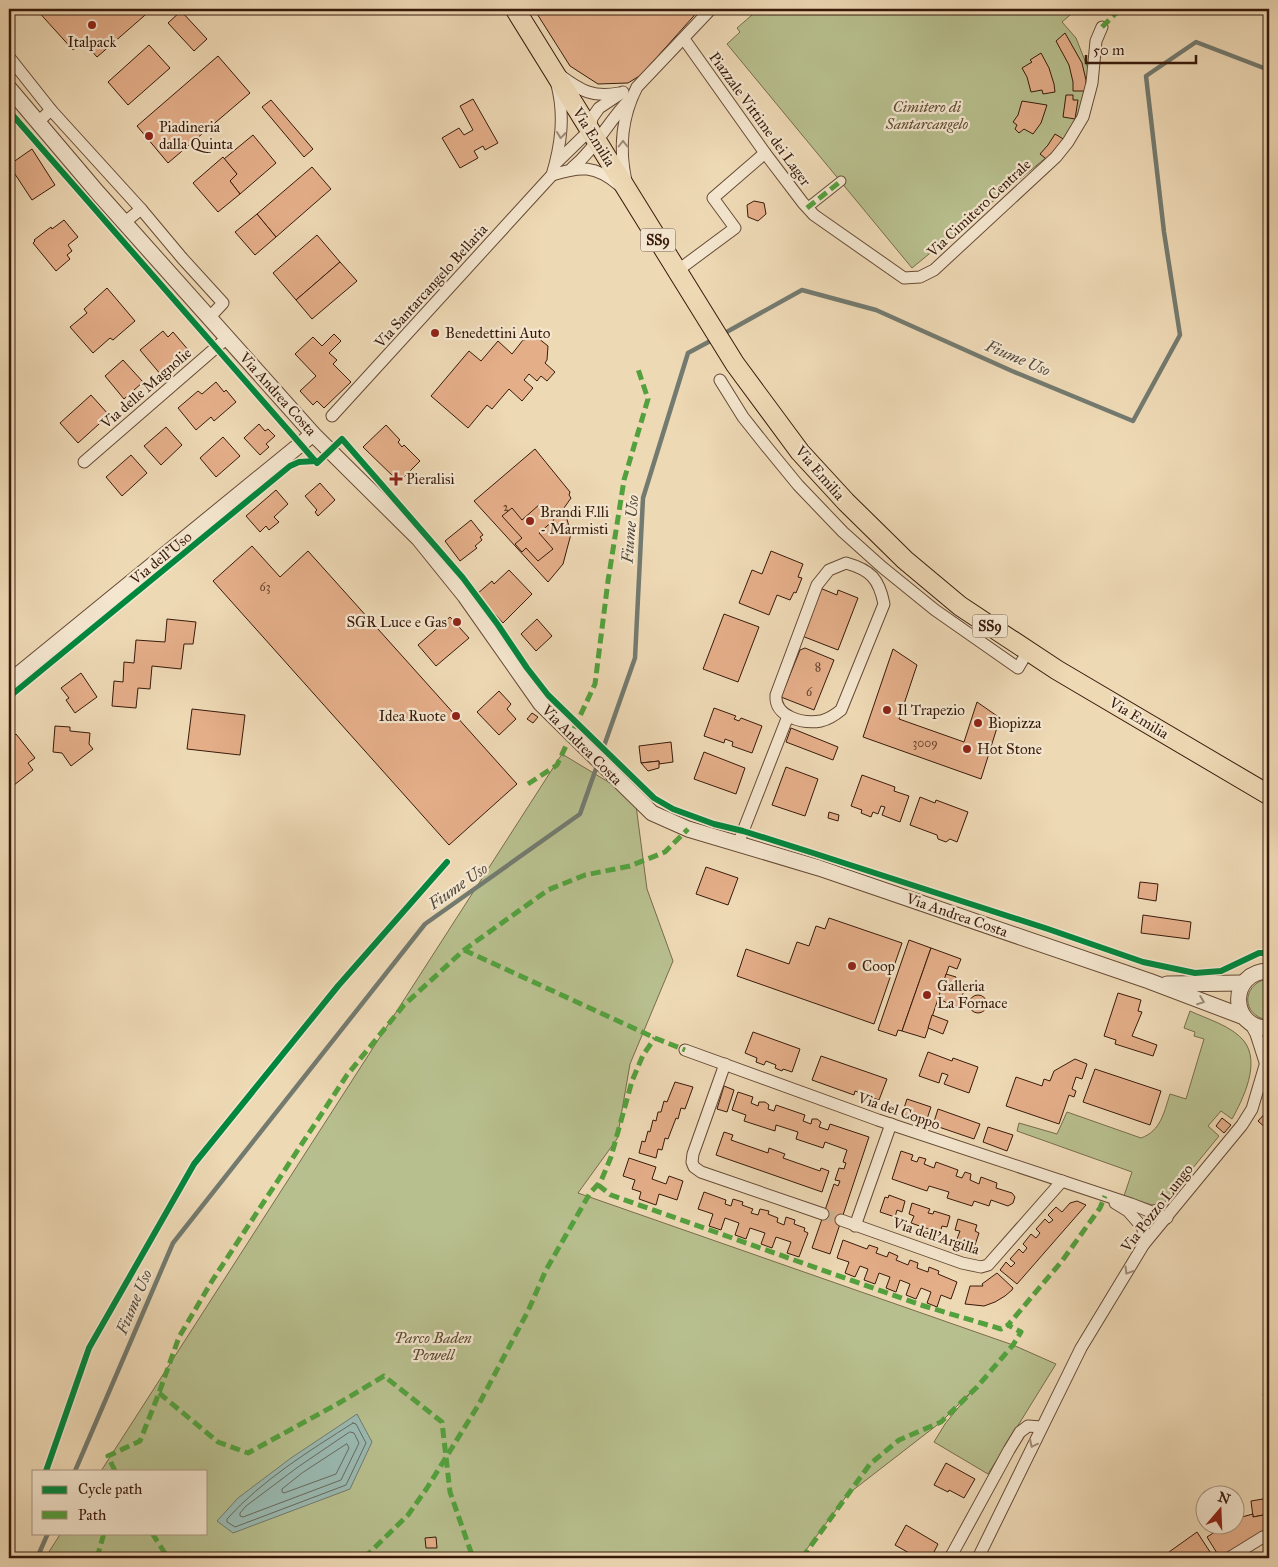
<svg xmlns="http://www.w3.org/2000/svg" width="1278" height="1567" font-family="'IM FELL Great Primer',serif">
  <style>
    .green { fill: #b8bf8e; stroke: #786c4c }
    .water { fill: #9abab2; stroke: #737a6f }
    .lines { fill: none; stroke-linecap: round; stroke-linejoin: round }
    .shore { stroke: #696a5e; stroke-width: 1 }
    .stream { stroke: #737a6f; stroke-width: 4.5 }
    .building { fill: #e4ae89; stroke: #381a0a }
    .minor-tunnel { stroke: #cab393; stroke-width: 11; stroke-dasharray: 11 5.5; stroke-linecap: butt }
    .pedestrian-casing { stroke: #664a35; stroke-width: 11 }
    .minor-casing { stroke: #664a35; stroke-width: 13 }
    .tertiary-casing { stroke: #664a35; stroke-width: 17 }
    .primary-casing { stroke: #381a0a; stroke-width: 21 }
    .pedestrian { stroke: #f4e6cf; stroke-width: 9 }
    .minor { stroke: #f4e6cf; stroke-width: 11 }
    .tertiary { stroke: #f4e6cf; stroke-width: 15 }
    .primary { stroke: #eed9b5; stroke-width: 19 }
    .quiet { stroke: #53a13e; stroke-width: 5; stroke-dasharray: 10 5; stroke-linecap: butt }
    .cycleway-casing { stroke: #f4e6cf; stroke-width: 9 }
    .cycleway { stroke: #00873e; stroke-width: 6 }
    .oneway { stroke: #9f8a76 }
    .poi-dot { fill: #8f2418; stroke: #f4e6cf; stroke-width: 2 }
    .labels { text-anchor: middle; dominant-baseline: central; stroke-width: 4.5; stroke-linejoin: round; paint-order: stroke }
    .number-label { font-size: 12px; fill: #633f2a }
    .shield { fill: #f4e6cf; stroke: #705745; stroke-width: 1 }
    .shield-label { font-size: 14px; font-weight: bold; fill: #381a0a }
    .poi-label { font-size: 15px; fill: #381a0a; stroke: #f4e6cf; text-anchor: start }
    .park-label { font-size: 15px; font-style: italic; fill: #5e4c32; stroke: #f4e6cf }
    .street-label { font-size: 15px; fill: #381a0a; stroke: #f4e6cf }
    .water-label { font-size: 16px; font-style: italic; fill: #554a3c; stroke: #f4e6cf }
  </style>
  <rect width="100%" height="100%" fill="#eed9b5"/>
  <filter id="stains"><feTurbulence type="fractalNoise" baseFrequency=".004" numOctaves="4"/><feColorMatrix values="0 0 0 0 .2 0 0 0 0 .09 0 0 0 0 .02 0 0 0 .5 -.17"/></filter>
  <radialGradient id="worn" r=".72"><stop offset=".6" stop-color="#630" stop-opacity="0"/><stop offset="1" stop-color="#630" stop-opacity=".3"/></radialGradient>
  <g class="green">
    <polygon points="759,9 1077,9 1062,22 1076,38 1091,76 1071,137 912,268 727,44 740,32 737,28"/>
    <polygon points="562,754 635,798 647,889 673,961 630,1064 617,1139 578,1193 1013,1345 1056,1364 988,1474 934,1442 945,1424 971,1392 941,1422 848,1494 800,1558 45,1558 61,1533 206,1533 206,1471 101,1471"/>
    <path d="M1266,979L1269,980V1019L1267,1020C1242,1015 1241,986 1266,979Z"/>
    <path d="M1190,1011C1207,1019 1232,1026 1244,1041C1261,1063 1243,1099 1232,1119L1221,1111L1208,1126L1219,1136L1165,1202L1152,1205L1124,1196L1132,1172L1017,1131L1019,1123L1057,1134L1067,1112L1141,1138C1161,1131 1164,1112 1170,1094L1186,1099L1204,1039L1194,1036L1195,1032L1184,1028Z"/>
  </g>
  <polygon class="water" points="357,1414 372,1442 350,1489 233,1533 217,1521 238,1498 291,1458"/>
  <g class="lines">
    <g class="shore">
      <path d="M353,1423L356,1424L366,1443L346,1485L235,1527L227,1522V1519C262,1480 309,1451 353,1423Z"/>
      <polygon points="350,1432 354,1433 359,1443 341,1480 243,1517 240,1516 240,1513 246,1506 298,1467"/>
      <polygon points="347,1444 349,1448 336,1474 284,1493 282,1492 282,1489 302,1473"/>
    </g>
    <g class="stream">
      <polyline points="723,334 802,290 876,310 1012,371 1133,421 1180,335 1164,232 1146,76 1196,42 1269,70"/>
      <polyline points="75,1471 173,1243 425,924 580,814 635,658 643,498 688,353 714,339"/>
      <polyline points="37,1558 48,1533"/>
    </g>
  </g>
  <g class="building">
    <polygon points="36,9 152,9 97,57 83,41 73,50"/>
    <polygon points="534,9 700,9 641,75 628,83 598,84 570,66"/>
    <polygon points="181,11 207,39 194,51 168,23"/>
    <polygon points="1065,33 1082,63 1086,80 1086,91 1073,91 1073,82 1069,65 1056,41"/>
    <polygon points="149,45 170,68 128,105 108,82"/>
    <polygon points="1041,53 1049,68 1054,84 1055,92 1043,94 1042,90 1031,92 1027,77 1022,68 1032,62 1030,60"/>
    <polygon points="218,56 250,93 168,163 137,126"/>
    <polygon points="1066,95 1073,95 1073,100 1078,100 1075,119 1063,117"/>
    <polygon points="473,99 498,143 485,150 483,146 474,151 478,158 460,168 442,138 459,128 464,135 473,130 460,106"/>
    <polygon points="271,100 313,149 304,157 262,107"/>
    <polygon points="1022,101 1047,105 1041,123 1033,134 1024,129 1019,133 1015,129 1017,125 1013,122 1018,115"/>
    <polygon points="1055,134 1065,140 1050,162 1040,154 1048,145"/>
    <polygon points="253,135 276,163 240,194 230,181 237,174 224,159"/>
    <polygon points="32,149 55,185 32,200 9,165"/>
    <polygon points="223,157 237,174 230,181 240,194 218,212 193,183"/>
    <polygon points="312,167 331,189 276,237 257,214"/>
    <polygon points="754,201 764,203 766,214 758,221 748,217 747,205"/>
    <polygon points="257,214 276,237 255,255 235,232"/>
    <polygon points="64,220 78,237 68,245 72,251 67,255 70,259 56,271 33,243 35,241 34,240 51,227 52,229"/>
    <polygon points="317,235 340,262 296,300 273,273"/>
    <polygon points="340,262 357,281 312,319 296,300"/>
    <polygon points="107,288 135,321 113,340 110,338 93,353 70,327 87,313 84,309"/>
    <polygon points="163,331 168,337 173,332 190,352 162,376 140,350"/>
    <polygon points="334,334 341,341 329,353 337,360 333,364 351,382 324,408 317,401 313,405 300,391 316,376 295,354 313,337 322,346"/>
    <polygon points="538,338 548,346 547,360 545,363 555,372 547,381 541,376 537,381 529,374 524,380 533,388 522,401 509,389 492,409 487,405 468,428 431,396 469,351 481,361 498,341 512,354 523,340"/>
    <polygon points="123,360 143,382 124,399 105,376"/>
    <polygon points="216,382 224,392 226,390 236,402 214,421 211,417 196,430 178,408 198,391 202,394"/>
    <polygon points="91,395 109,415 78,443 60,423"/>
    <polygon points="259,424 265,431 268,429 275,436 266,444 269,447 260,455 244,438"/>
    <polygon points="386,425 400,440 398,442 402,447 404,445 420,461 399,482 363,447"/>
    <polygon points="166,427 182,445 161,465 144,446"/>
    <polygon points="223,437 240,456 216,477 200,458"/>
    <polygon points="535,449 570,492 569,495 571,498 564,508 571,534 563,564 548,582 474,501"/>
    <polygon points="131,455 147,473 122,496 106,477"/>
    <polygon points="320,483 335,500 318,516 315,512 317,510 305,496"/>
    <polygon points="276,490 288,504 274,517 279,522 269,530 266,526 260,532 246,516"/>
    <polygon points="540,504 554,520 539,533 553,549 538,561 526,548 522,552 515,544 522,538 502,516 512,508 522,520"/>
    <polygon points="471,520 483,535 480,537 482,540 475,546 477,548 460,561 445,541"/>
    <polygon points="252,546 280,577 308,551 517,784 449,845 213,581"/>
    <polygon points="771,551 803,564 798,577 802,578 796,593 794,592 790,600 777,595 769,615 739,603 752,570 762,574"/>
    <polygon points="509,570 532,594 503,623 477,594 492,581 494,584"/>
    <polygon points="820,588 837,595 838,590 858,598 838,650 802,636"/>
    <polygon points="724,614 759,627 738,682 703,669"/>
    <polygon points="450,617 469,638 436,666 418,645"/>
    <polygon points="167,619 196,622 193,644 184,644 181,669 152,666 150,689 138,688 136,708 112,706 114,681 123,682 124,662 134,663 136,640 165,642"/>
    <polygon points="537,619 552,636 536,651 521,634"/>
    <polygon points="805,648 834,660 814,710 781,697 800,650"/>
    <polygon points="893,649 917,665 899,719 964,742 977,702 1000,718 981,779 863,737"/>
    <polygon points="81,673 97,697 75,713 66,700 69,698 61,688"/>
    <polygon points="499,691 511,704 507,709 516,719 499,735 477,712"/>
    <polygon points="714,708 736,716 734,719 739,721 741,718 762,726 752,753 732,746 733,742 725,739 724,743 704,736"/>
    <polygon points="192,709 245,715 240,755 187,749"/>
    <polygon points="532,713 538,717 533,723 527,719"/>
    <polygon points="55,726 70,727 70,731 90,733 89,744 93,749 71,766 62,753 53,752"/>
    <polygon points="791,728 838,747 833,760 786,742"/>
    <polygon points="16,734 35,758 28,763 33,770 9,789 9,740"/>
    <polygon points="671,742 673,762 659,764 659,761 641,763 639,746"/>
    <polygon points="704,752 745,768 736,794 694,779"/>
    <polygon points="659,761 659,768 648,771 641,763"/>
    <polygon points="786,767 818,779 805,816 772,805"/>
    <polygon points="862,775 895,787 894,791 909,796 900,822 882,815 885,807 881,806 878,814 873,812 871,817 861,813 862,810 851,806"/>
    <polygon points="920,797 935,803 936,800 968,812 957,842 950,839 946,842 938,839 937,835 910,825"/>
    <polygon points="829,812 839,815 838,821 828,818"/>
    <polygon points="706,867 738,878 728,905 696,894"/>
    <polygon points="1140,882 1158,884 1156,901 1138,898"/>
    <polygon points="1143,915 1191,922 1189,939 1141,933"/>
    <polygon points="829,918 902,943 874,1024 737,976 746,949 789,964 797,942 809,946 816,926 825,929"/>
    <polygon points="909,940 931,948 902,1031 898,1030 896,1036 878,1030"/>
    <polygon points="931,948 961,959 957,969 949,966 925,1038 902,1031"/>
    <polygon points="946,974 956,977 955,981 966,985 958,1007 938,999"/>
    <polygon points="1118,993 1141,1000 1138,1011 1142,1012 1132,1036 1157,1045 1153,1056 1115,1044 1116,1040 1104,1036"/>
    <circle cx="978" cy="1004" r="9"/>
    <polygon points="932,1015 948,1021 943,1034 928,1028"/>
    <polygon points="753,1032 800,1049 792,1072 783,1069 782,1071 775,1068 776,1065 766,1061 764,1065 756,1062 757,1058 745,1053"/>
    <polygon points="928,1052 952,1061 953,1058 978,1067 969,1093 944,1084 948,1075 942,1073 939,1083 919,1076"/>
    <polygon points="821,1056 887,1079 879,1100 855,1091 854,1095 812,1080"/>
    <polygon points="1075,1059 1087,1064 1082,1079 1076,1077 1072,1089 1076,1091 1074,1097 1069,1095 1059,1124 1006,1106 1016,1077 1042,1086 1044,1079 1050,1081 1054,1071"/>
    <polygon points="1095,1069 1161,1091 1150,1125 1083,1102"/>
    <polygon points="675,1082 693,1087 685,1109 681,1108 678,1119 676,1118 668,1139 665,1138 662,1150 658,1149 656,1158 639,1153 642,1141 645,1142 648,1131 650,1132 653,1120 656,1121 658,1112 661,1112 664,1101 667,1102"/>
    <polygon points="724,1086 734,1090 727,1112 717,1109"/>
    <polygon points="738,1092 753,1097 751,1103 758,1106 759,1102 765,1102 769,1105 768,1109 774,1111 776,1105 805,1115 803,1121 811,1124 812,1119 817,1119 821,1122 819,1127 828,1130 830,1124 869,1137 830,1254 812,1248 834,1184 838,1186 840,1181 835,1180 839,1168 844,1169 846,1163 843,1162 847,1150 825,1142 823,1148 796,1139 798,1132 776,1125 775,1131 744,1121 746,1115 732,1110"/>
    <polygon points="907,1099 931,1107 926,1122 902,1114"/>
    <polygon points="938,1109 980,1124 974,1139 933,1125"/>
    <polygon points="1269,1109 1269,1128 1268,1130 1258,1121"/>
    <polygon points="1222,1118 1231,1125 1224,1133 1216,1126"/>
    <polygon points="988,1127 1013,1135 1007,1151 983,1142"/>
    <polygon points="724,1132 733,1135 731,1140 768,1153 769,1148 785,1154 783,1158 820,1171 821,1168 829,1171 822,1192 716,1155"/>
    <polygon points="901,1151 913,1155 911,1160 917,1162 919,1157 926,1159 924,1164 934,1168 936,1162 958,1170 956,1176 962,1178 965,1172 971,1174 970,1180 979,1184 981,1177 997,1183 996,1188 1012,1193 1015,1197 1013,1203 1008,1206 991,1200 989,1206 974,1201 972,1206 947,1198 949,1192 929,1186 927,1191 892,1179"/>
    <polygon points="629,1158 656,1167 652,1179 666,1184 669,1176 683,1181 677,1200 659,1194 656,1205 639,1199 641,1192 632,1189 635,1180 623,1176"/>
    <polygon points="704,1192 726,1200 725,1204 731,1206 733,1199 743,1202 742,1205 753,1209 751,1213 758,1215 760,1209 769,1211 768,1214 778,1218 777,1222 784,1225 786,1217 795,1220 794,1224 805,1228 804,1231 808,1233 799,1257 787,1253 791,1242 776,1237 772,1248 761,1244 765,1233 750,1228 746,1239 735,1235 739,1223 725,1218 721,1230 709,1226 713,1214 698,1209"/>
    <polygon points="889,1195 905,1201 902,1212 897,1210 895,1217 880,1212 885,1197 888,1198"/>
    <polygon points="1077,1201 1086,1205 1017,1284 1000,1270 1006,1262 1011,1267 1015,1263 1010,1259 1019,1249 1023,1253 1027,1248 1023,1244 1031,1234 1036,1238 1040,1233 1036,1229 1045,1219 1049,1223 1053,1220 1048,1215 1056,1207 1062,1212 1070,1203"/>
    <polygon points="912,1203 930,1209 928,1213 933,1214 934,1211 950,1216 947,1227 942,1226 940,1233 911,1223 914,1216 909,1214"/>
    <polygon points="958,1219 977,1225 975,1231 979,1233 975,1245 957,1239 960,1231 955,1230"/>
    <polygon points="843,1240 867,1249 869,1245 878,1248 876,1253 887,1257 889,1252 898,1256 896,1260 908,1265 910,1260 918,1263 917,1268 928,1272 929,1267 939,1271 938,1274 957,1282 951,1299 941,1295 937,1307 927,1303 931,1292 921,1288 916,1299 906,1295 910,1284 900,1280 896,1292 886,1288 890,1277 879,1273 875,1284 864,1280 868,1269 860,1266 855,1277 845,1273 849,1262 837,1258"/>
    <polygon points="997,1273 1013,1288 1012,1290 1005,1296 995,1302 984,1306 965,1304 970,1286 983,1286 982,1284"/>
    <polygon points="1269,1392 1269,1409 1263,1394"/>
    <polygon points="946,1463 975,1479 964,1498 949,1490 948,1492 934,1485"/>
    <polygon points="1269,1498 1269,1514 1253,1517 1251,1501"/>
    <polygon points="1253,1514 1253,1517 1269,1514 1269,1533 1220,1558 1207,1537 1227,1524 1236,1524 1236,1519 1238,1518"/>
    <polygon points="906,1525 938,1544 934,1552 938,1554 936,1558 918,1558 895,1545"/>
    <polygon points="1197,1532 1214,1558 1172,1558 1169,1552"/>
    <polygon points="436,1537 437,1548 426,1548 425,1538"/>
    <rect x="1265" y="1541" width="4" height="17"/>
  </g>
  <g class="lines">
    <polyline class="minor-tunnel" points="823,1214 841,1220"/>
    <defs>
      <polyline id="pedestrian" points="807,208 841,181"/>
      <g id="minor">
        <polyline points="684,39 765,153 803,203 814,215 904,278 920,277 934,270 1056,157 1068,142 1083,117 1092,83 1096,41 1102,27"/>
        <polyline points="9,57 51,110"/>
        <path d="M561,76C581,91 594,98 619,93"/>
        <polyline points="38,122 51,110 141,209"/>
        <polyline points="556,163 590,130 592,118 599,108 623,92"/>
        <path d="M572,168C595,149 608,122 629,100"/>
        <path d="M552,175C581,166 595,165 619,185"/>
        <path d="M626,181C619,149 622,116 637,87L711,9"/>
        <polyline points="124,223 141,209 182,258 223,303 209,318"/>
        <polyline points="677,271 735,228 713,198 765,153"/>
        <polyline points="720,380 743,417 766,446 798,485 843,532 882,567 935,610 1018,668 1028,651"/>
        <path d="M332,416L552,175C561,145 565,116 557,85"/>
        <polyline points="84,462 227,338"/>
        <path d="M846,563C871,570 879,579 884,604L841,710C835,715 829,719 821,721C803,724 774,717 776,695L817,585L829,570Z"/>
        <polyline points="738,844 788,716"/>
        <polyline points="1250,1023 1256,1034 1265,1062"/>
        <polyline points="685,1050 878,1120 1131,1204 1167,1218"/>
        <polyline points="725,1064 693,1154 692,1162 694,1167 701,1172 823,1214"/>
        <polyline points="1115,1203 1128,1211 1143,1228 1144,1244"/>
        <polyline points="841,1220 962,1263 981,1267 988,1265 1062,1181"/>
        <polyline points="855,1226 891,1124"/>
        <polyline points="950,1558 1009,1450 1020,1432 1028,1426 1041,1427"/>
        <polyline points="978,1558 1081,1348 1144,1244 1242,1125 1252,1109 1269,1052"/>
        <polyline points="1229,1558 1263,1537 1269,1536"/>
      </g>
      <g id="tertiary">
        <polyline points="9,88 98,193 313,434 419,539 465,596 541,704 652,813 688,829 819,868 1149,981 1244,1017"/>
        <polyline points="9,682 313,434"/>
        <path d="M1269,971C1228,971 1229,1029 1269,1028"/>
        <polyline points="1167,984 1243,983"/>
      </g>
      <polyline id="primary" points="515,9 735,364 800,452 846,502 905,560 960,606 1057,670 1269,795"/>
    </defs>
    <use href="#pedestrian" class="pedestrian-casing"/>
    <use href="#minor" class="minor-casing"/>
    <use href="#tertiary" class="tertiary-casing"/>
    <use href="#primary" class="primary-casing"/>
    <use href="#pedestrian" class="pedestrian"/>
    <use href="#minor" class="minor"/>
    <use href="#tertiary" class="tertiary"/>
    <use href="#primary" class="primary"/>
    <g class="quiet">
      <polyline points="1102,27 1120,9"/>
      <polyline points="807,208 841,181"/>
      <polyline points="528,784 557,765 595,684 608,581 624,480 648,399 637,366"/>
      <polyline points="464,950 655,1038 685,1050"/>
      <polyline points="598,1185 611,1195 921,1305 1001,1329 1008,1325"/>
      <polyline points="159,1393 218,1442 248,1453 339,1403 384,1376 442,1422 450,1492 473,1558"/>
      <polyline points="115,1471 108,1456 140,1441 159,1393 179,1337 212,1281 347,1075 404,1005 464,950 548,890 585,875 630,866 665,852 688,829"/>
      <polyline points="152,1533 168,1558"/>
      <polyline points="97,1558 104,1533"/>
      <polyline points="364,1558 408,1515 427,1488 479,1404 528,1311 546,1270 590,1193 601,1181 611,1157 632,1081 643,1055 655,1038"/>
      <polyline points="802,1558 870,1464 899,1440 941,1422 977,1387 1013,1345 1021,1332 1008,1325 1062,1261 1100,1208 1105,1196"/>
    </g>
    <defs>
      <g id="cycleway">
        <polyline points="9,111 317,463 342,439 463,578 498,625 527,668 548,695 654,798 673,809 714,824 743,831 810,852 1048,929 1143,962 1195,973 1221,971 1259,953 1269,953"/>
        <polyline points="9,697 290,466 299,462 316,461"/>
        <polyline points="46,1471 89,1348 194,1164 338,986 447,862"/>
      </g>
    </defs>
    <use href="#cycleway" class="cycleway-casing"/>
    <use href="#cycleway" class="cycleway"/>
  </g>
  <defs><path id="oneway-chevron" d="M-2-3.5L2.5 0L-2 3.5" fill="none" stroke-width="1.6" stroke-linecap="round" stroke-linejoin="round" transform="scale(1.25)"/></defs>
  <g class="oneway">
    <use href="#oneway-chevron" transform="translate(561 135) rotate(96)"/>
    <use href="#oneway-chevron" transform="translate(623 144) rotate(-90)"/>
    <use href="#oneway-chevron" transform="translate(1201 1001) rotate(21)"/>
    <use href="#oneway-chevron" transform="translate(1128 1271) rotate(121)"/>
    <use href="#oneway-chevron" transform="translate(1033 1444) rotate(116)"/>
  </g>
  <g class="poi-dot">
    <circle cx="92" cy="25" r="5"/>
    <circle cx="149" cy="136" r="5"/>
    <circle cx="435" cy="333" r="5"/>
    <path d="M393.5 471.5h5v5h5v5h-5v5h-5v-5h-5v-5h5z"/>
    <circle cx="530" cy="521" r="5"/>
    <circle cx="457" cy="622" r="5"/>
    <circle cx="887" cy="710" r="5"/>
    <circle cx="456" cy="716" r="5"/>
    <circle cx="978" cy="723" r="5"/>
    <circle cx="967" cy="749" r="5"/>
    <circle cx="852" cy="966" r="5"/>
    <circle cx="927" cy="995" r="5"/>
  </g>
  <g class="labels">
    <g class="number-label">
      <text x="506" y="507">2</text>
      <text x="265" y="587">63</text>
      <text x="818" y="667">8</text>
      <text x="809" y="692">6</text>
      <text x="925" y="743">3009</text>
    </g>
    <g class="shield">
      <rect x="640.5" y="228.5" width="35" height="23" rx="4"/>
      <rect x="972.5" y="614.5" width="35" height="23" rx="4"/>
    </g>
    <g class="shield-label">
      <text x="658" y="240">SS9</text>
      <text x="990" y="626">SS9</text>
    </g>
    <g class="poi-label">
      <text x="92" y="42" text-anchor="middle">Italpack</text>
      <text x="159" y="127">Piadineria<tspan x="159" dy="17">dalla Quinta</tspan></text>
      <text x="445" y="333">Benedettini Auto</text>
      <text x="406" y="479">Pieralisi</text>
      <text x="540" y="512">Brandi F.lli<tspan x="540" dy="17">- Marmisti</tspan></text>
      <text x="447" y="622" text-anchor="end">SGR Luce e Gas</text>
      <text x="897" y="710">Il Trapezio</text>
      <text x="446" y="716" text-anchor="end">Idea Ruote</text>
      <text x="988" y="723">Biopizza</text>
      <text x="977" y="749">Hot Stone</text>
      <text x="862" y="966">Coop</text>
      <text x="937" y="986">Galleria<tspan x="937" dy="17">La Fornace</tspan></text>
    </g>
    <g class="park-label">
      <text x="927" y="107">Cimitero di<tspan x="927" dy="17">Santarcangelo</tspan></text>
      <text x="433" y="1338">Parco Baden<tspan x="433" dy="17">Powell</tspan></text>
    </g>
    <g class="street-label">
      <text transform="translate(760 119) rotate(54)">Piazzale Vittime dei Lager</text>
      <text transform="translate(594 137) rotate(58)">Via Emilia</text>
      <text transform="translate(979 208) rotate(-43)">Via Cimitero Centrale</text>
      <text transform="translate(431 286) rotate(-48)">Via Santarcangelo Bellaria</text>
      <text transform="translate(146 388) rotate(-41)">Via delle Magnolie</text>
      <text transform="translate(278 394) rotate(48)">Via Andrea Costa</text>
      <text transform="translate(820 473) rotate(49)">Via Emilia</text>
      <text transform="translate(161 558) rotate(-39)">Via dell'Uso</text>
      <text transform="translate(1139 718) rotate(31)">Via Emilia</text>
      <text transform="translate(582 745) rotate(45)">Via Andrea Costa</text>
      <text transform="translate(957 915) rotate(19)">Via Andrea Costa</text>
      <text transform="translate(899 1111) rotate(19)">Via del Coppo</text>
      <text transform="translate(1157 1208) rotate(-52)">Via Pozzo Lungo</text>
      <text transform="translate(936 1236) rotate(18)">Via dell'Argilla</text>
    </g>
    <g class="water-label">
      <text transform="translate(1018 358) rotate(23)">Fiume Uso</text>
      <text transform="translate(630 529) rotate(-85)">Fiume Uso</text>
      <text transform="translate(458 886) rotate(-35)">Fiume Uso</text>
      <text transform="translate(134 1302) rotate(-67)">Fiume Uso</text>
    </g>
  </g>
  <rect width="1278" height="1567" fill="none" stroke="#eed9b5" stroke-width="30"/>
  <rect x="10" y="10" width="1258" height="1547" fill="none" stroke="#381a0a" stroke-width="2.5"/>
  <rect x="15" y="15" width="1248" height="1537" fill="none" stroke="#381a0a"/>
  <rect x="32" y="1470" width="175" height="65" fill="#f4e6cf" stroke="#a99480"/>
  <rect x="42" y="1486" width="25" height="8" fill="#00873e" stroke="#a99480"/>
  <text x="78" y="1494" font-size="15" fill="#381a0a">Cycle path</text>
  <rect x="42" y="1511" width="25" height="8" fill="#53a13e" stroke="#a99480"/>
  <text x="78" y="1520" font-size="15" fill="#381a0a">Path</text>
  <g transform="translate(1220 1510) rotate(19)"><circle r="24" fill="#f4e6cf" stroke="#a99480"/>
  <path d="M0-4L9 19L0 12L-9 19Z" fill="#8f2418"/>
  <text y="-8" font-size="14" font-weight="bold" text-anchor="middle" fill="#381a0a">N</text>
  </g>
  <path d="M1086 55v8h110v-8" fill="none" stroke="#381a0a" stroke-width="2.5"/>
  <text x="1093" y="55" font-size="15" fill="#381a0a" stroke="#f4e6cf" stroke-width="4" paint-order="stroke">50 m</text>
  <rect width="100%" height="100%" filter="url(#stains)"/>
  <rect width="100%" height="100%" fill="url(#worn)"/>
</svg>
